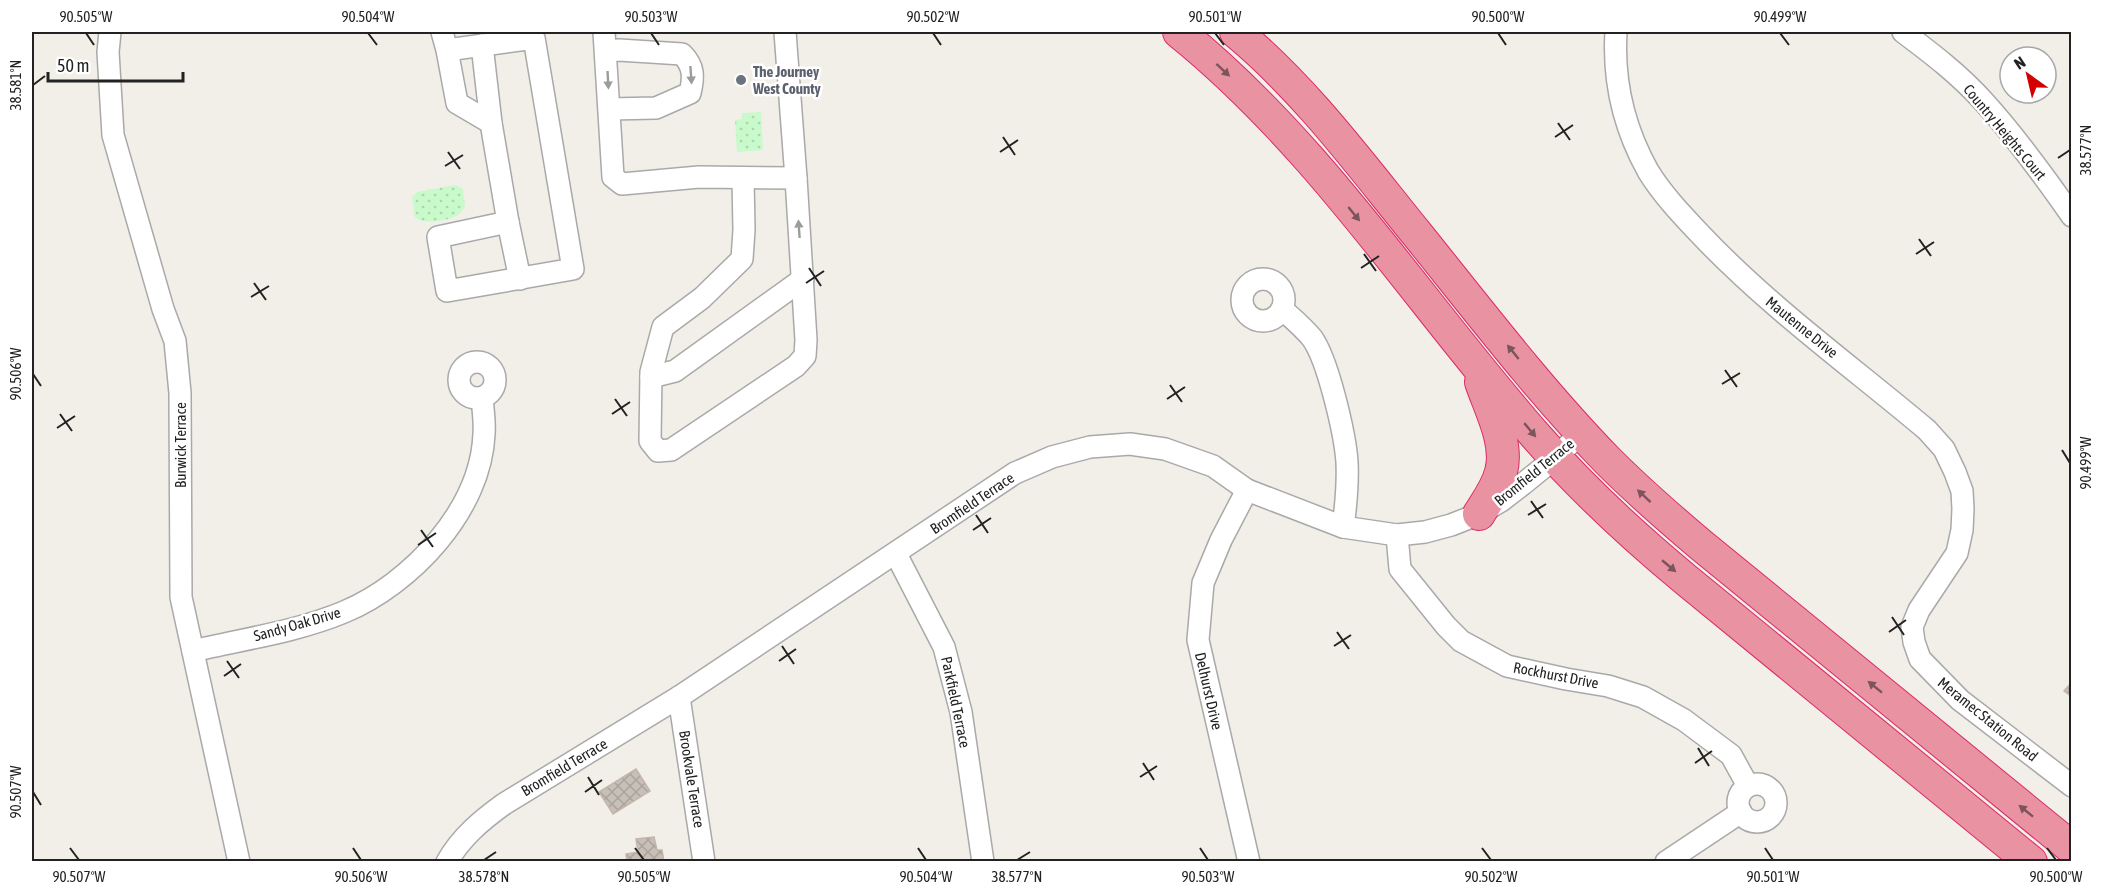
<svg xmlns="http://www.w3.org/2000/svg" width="2103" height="893" font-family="'Asap Condensed',sans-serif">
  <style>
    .park { fill: url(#park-dots) }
    .building { fill: url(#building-cross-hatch); stroke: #c4b6ab; stroke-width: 1.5 }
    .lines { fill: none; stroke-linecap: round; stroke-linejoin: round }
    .minor-casing { stroke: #a9a9a9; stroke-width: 24 }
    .highway-casing { stroke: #dc2a67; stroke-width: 34 }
    .minor { stroke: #fff; stroke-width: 21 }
    .highway { stroke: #e892a2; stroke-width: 32 }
    .oneway { fill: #7b545c }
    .oneway2 { fill: #9c9c9c }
    .ticks { fill: none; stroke: #222; stroke-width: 2 }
    .worship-dot { fill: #6b7280; stroke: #fff; stroke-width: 2 }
    .labels { text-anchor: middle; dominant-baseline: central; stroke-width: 5; stroke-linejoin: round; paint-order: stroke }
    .worship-label { font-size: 15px; font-weight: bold; fill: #5b616d; stroke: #fff; text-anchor: start }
    .street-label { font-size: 15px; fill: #222; stroke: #fff }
    .neatline { fill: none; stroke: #222; stroke-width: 2 }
    .ticks-label { font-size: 15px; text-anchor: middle; fill: #222 }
  </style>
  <defs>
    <pattern id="park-dots" width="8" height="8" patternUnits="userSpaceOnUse" patternTransform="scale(1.5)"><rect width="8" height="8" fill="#c8facc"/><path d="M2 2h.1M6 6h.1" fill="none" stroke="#acd6af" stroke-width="1.8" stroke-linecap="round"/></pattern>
    <pattern id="building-cross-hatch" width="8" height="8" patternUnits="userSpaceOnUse" patternTransform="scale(1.5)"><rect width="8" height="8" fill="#c7bfb8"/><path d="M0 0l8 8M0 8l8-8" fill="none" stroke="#aba49e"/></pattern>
  </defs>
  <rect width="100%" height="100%" fill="#f2efe9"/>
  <g class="park">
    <polygon points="761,112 763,150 737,152 735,120 742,119 742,113"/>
    <path d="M455,185L463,189L465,207C462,211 459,215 454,217C444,221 422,225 415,217L412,197L417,192Z"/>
  </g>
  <g class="building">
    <polygon points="2072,682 2072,697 2064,691"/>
    <polygon points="636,769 650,791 613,814 599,792"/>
    <polygon points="654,837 657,850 662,850 664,862 627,862 626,854 638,852 636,839"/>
  </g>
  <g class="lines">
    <defs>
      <g id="minor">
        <polyline points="110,32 108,52 113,135 163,309 175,341 180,393 181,597 239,862"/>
        <polyline points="442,32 447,50 457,103 491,123 508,222 438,237 447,291 573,269 534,38 447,50"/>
        <polyline points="604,32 613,177 622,184 699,177 796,178 785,32"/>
        <path d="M1616,32C1613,81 1624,128 1648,171C1662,194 1682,215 1700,234C1769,307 1851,366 1927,430L1944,449L1955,472L1962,491L1963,509L1962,530L1957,553L1919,610L1912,627L1914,642L1920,659L1960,700L2072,786"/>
        <path d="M1903,32C1931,53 1960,75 1984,102C2016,137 2044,176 2072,216"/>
        <polyline points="482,45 491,123"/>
        <path d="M606,51L619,50L682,54C694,66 694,77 690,93L656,108L610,109"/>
        <polyline points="743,178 744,230 742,259 702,298 663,327 651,372 650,441 658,451 671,450 796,366 805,356 806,340 796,178"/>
        <polyline points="508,222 520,279"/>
        <circle cx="1263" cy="300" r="21"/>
        <path d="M1282,309C1292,318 1303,327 1312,338C1328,360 1345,434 1347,462C1348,484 1346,505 1343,527"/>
        <circle cx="477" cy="380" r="18"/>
        <polyline points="651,377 675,371 803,279"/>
        <polyline points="1247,490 1221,540 1203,583 1198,640 1249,862"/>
        <polyline points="1397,535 1400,569 1446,626 1461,641 1507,666 1566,679 1608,686 1643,697 1684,720 1731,755 1748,786"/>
        <polyline points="896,554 944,647 961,712 983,862"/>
        <path d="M193,651C243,639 296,632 344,612C411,584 481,510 484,434C485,422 483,410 482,398"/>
        <polyline points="679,697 704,862"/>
        <circle cx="1757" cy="803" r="19"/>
        <path d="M447,862C461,837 482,820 504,804L679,697L1015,473L1052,457L1090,447L1130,444L1165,449L1213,466L1247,490L1343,527L1397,535L1425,532L1451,525L1479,514L1501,501L1523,484L1555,458L1582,432"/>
        <polyline points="1666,862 1741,812"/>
      </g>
      <g id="highway">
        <path d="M1179,32C1319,145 1417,300 1535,435C1581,488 1632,535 1685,579L2031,862"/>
        <path d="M1236,32C1306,90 1360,164 1417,234C1479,311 1539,390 1607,460C1637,490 1669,518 1701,545L2072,848"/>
        <path d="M1479,514C1487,501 1497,488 1501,472C1509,443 1490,409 1481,382"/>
      </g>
    </defs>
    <use href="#minor" class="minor-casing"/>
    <use href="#highway" class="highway-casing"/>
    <use href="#minor" class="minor"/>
    <use href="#highway" class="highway"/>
  </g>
  <defs><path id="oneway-solid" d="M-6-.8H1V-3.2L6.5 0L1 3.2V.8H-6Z" transform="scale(1.5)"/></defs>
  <g class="oneway">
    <use href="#oneway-solid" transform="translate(1223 70) rotate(43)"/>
    <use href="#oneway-solid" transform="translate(1354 214) rotate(51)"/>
    <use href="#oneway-solid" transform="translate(1513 352) rotate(-129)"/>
    <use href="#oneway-solid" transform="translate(1530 430) rotate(50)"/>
    <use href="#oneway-solid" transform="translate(1644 496) rotate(-137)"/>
    <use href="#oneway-solid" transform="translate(1669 566) rotate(40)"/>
    <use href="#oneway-solid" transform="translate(1875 687) rotate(-141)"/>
    <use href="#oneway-solid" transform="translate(2026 811) rotate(-141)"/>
  </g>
  <g class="oneway2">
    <use href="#oneway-solid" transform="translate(691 75) rotate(86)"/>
    <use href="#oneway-solid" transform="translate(608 80) rotate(87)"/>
    <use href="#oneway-solid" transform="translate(799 229) rotate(-94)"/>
  </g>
  <path class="ticks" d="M86,33L94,45M368,33L377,45M651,33L659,45M933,33L941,45M1215,33L1224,45M1498,33L1506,45M1780,33L1789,45M33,85L45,76M1558,123L1570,140M1003,137L1015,155M1555,137L1573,125M448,152L460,169M1000,152L1018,140M2058,158L2070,150M445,166L463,155M1919,239L1931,256M1364,254L1376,271M1916,254L1934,242M809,268L821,286M1361,268L1379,256M254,283L266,300M806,283L824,271M251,297L269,286M1725,370L1737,387M33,374L41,386M1722,384L1740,373M1170,385L1182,402M615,399L627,416M1167,399L1185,387M60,414L72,431M612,414L630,402M57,428L75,416M2062,450L2070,463M1531,501L1543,518M976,515L988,533M1528,515L1546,504M421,530L433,547M973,530L991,518M418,545L436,533M1892,617L1904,635M1337,632L1349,649M1889,632L1906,620M782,646L794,664M1334,646L1351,635M227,661L239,678M779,661L796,649M224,676L241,664M1698,748L1709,766M1143,763L1154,780M1695,763L1712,751M588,777L599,795M1140,777L1157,766M33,792L41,805M585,792L602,780M70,848L79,860M353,848L361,860M635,848L644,860M918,848L926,860M1200,848L1208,860M1482,848L1491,860M1765,848L1773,860M2047,848L2056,860M484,860L496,852M1017,860L1030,852"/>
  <circle class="worship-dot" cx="741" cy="80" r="6"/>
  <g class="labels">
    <g class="worship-label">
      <text x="753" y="71">The Journey<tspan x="753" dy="17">West County</tspan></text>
    </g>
    <g class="street-label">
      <text transform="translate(2005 132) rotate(50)">Country Heights Court</text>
      <text transform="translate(1802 327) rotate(39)">Mautenne Drive</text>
      <text transform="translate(180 445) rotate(-90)">Burwick Terrace</text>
      <text transform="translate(1534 472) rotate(-39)">Bromfield Terrace</text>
      <text transform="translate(972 503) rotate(-34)">Bromfield Terrace</text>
      <text transform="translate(297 624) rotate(-16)">Sandy Oak Drive</text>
      <text transform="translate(1556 675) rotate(11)">Rockhurst Drive</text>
      <text transform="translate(1209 691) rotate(77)">Delhurst Drive</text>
      <text transform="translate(956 702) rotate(78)">Parkfield Terrace</text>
      <text transform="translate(1988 719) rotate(39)">Meramec Station Road</text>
      <text transform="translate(564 767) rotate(-31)">Bromfield Terrace</text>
      <text transform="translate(692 779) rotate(81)">Brookvale Terrace</text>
    </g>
  </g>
  <rect width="2103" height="893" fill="none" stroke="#ffffff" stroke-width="66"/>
  <g transform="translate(2028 75) rotate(326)"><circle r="28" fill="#ffffff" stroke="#a7a7a7" stroke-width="1.5"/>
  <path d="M0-4.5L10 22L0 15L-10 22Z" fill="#d40000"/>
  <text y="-9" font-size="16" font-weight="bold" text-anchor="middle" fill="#222222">N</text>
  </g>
  <path d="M48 72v9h135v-9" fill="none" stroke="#222222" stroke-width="3"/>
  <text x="57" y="72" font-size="18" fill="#222222" stroke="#ffffff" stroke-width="4.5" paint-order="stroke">50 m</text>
  <rect x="33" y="33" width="2037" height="827" class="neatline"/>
  <g class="ticks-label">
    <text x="86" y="22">90.505°W</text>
    <text x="368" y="22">90.504°W</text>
    <text x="651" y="22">90.503°W</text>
    <text x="933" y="22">90.502°W</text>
    <text x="1215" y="22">90.501°W</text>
    <text x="1498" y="22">90.500°W</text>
    <text x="1780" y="22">90.499°W</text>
    <text transform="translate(16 85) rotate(-90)" y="5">38.581°N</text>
    <text transform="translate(2086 150) rotate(-90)" y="5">38.577°N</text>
    <text transform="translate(16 374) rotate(-90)" y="5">90.506°W</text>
    <text transform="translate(2086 463) rotate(-90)" y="5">90.499°W</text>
    <text transform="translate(16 792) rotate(-90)" y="5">90.507°W</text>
    <text x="79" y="882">90.507°W</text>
    <text x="361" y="882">90.506°W</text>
    <text x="484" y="882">38.578°N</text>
    <text x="644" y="882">90.505°W</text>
    <text x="926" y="882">90.504°W</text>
    <text x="1017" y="882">38.577°N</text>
    <text x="1208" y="882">90.503°W</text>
    <text x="1491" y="882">90.502°W</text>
    <text x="1773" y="882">90.501°W</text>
    <text x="2056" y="882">90.500°W</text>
  </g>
</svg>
